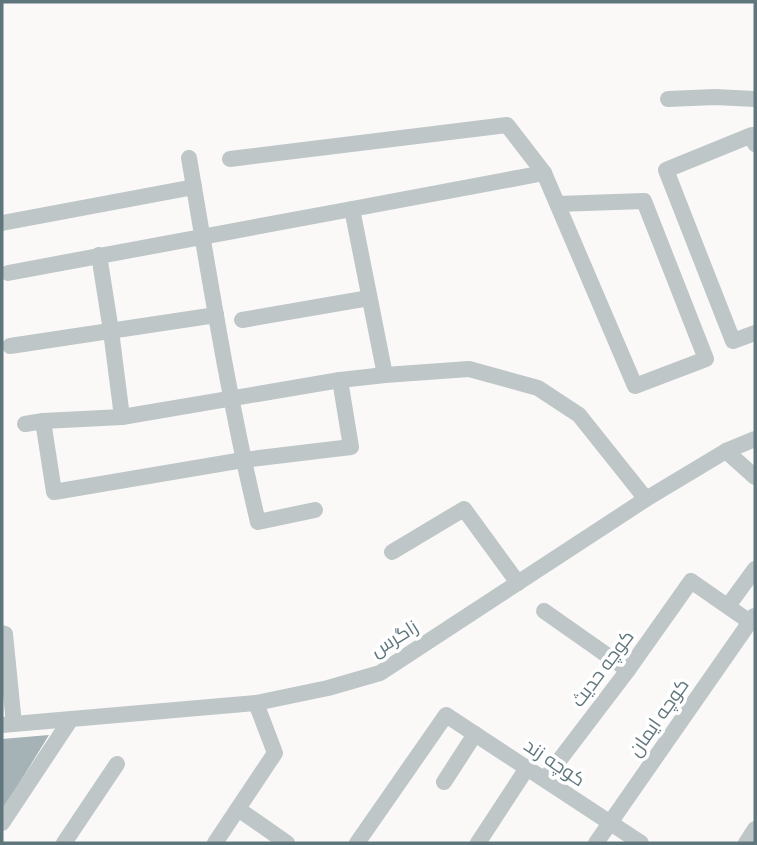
<svg xmlns="http://www.w3.org/2000/svg" width="757" height="845" font-family="Ubuntu,Cairo,sans-serif">
  <style>
    .building { fill: #a5b2b6 }
    .lines { fill: none; stroke-linecap: round; stroke-linejoin: round }
    .minor { stroke: #bec6c8; stroke-width: 16 }
    .labels { text-anchor: middle; dominant-baseline: central; stroke-width: 7; stroke-linejoin: round; paint-order: stroke }
    .street-label { font-size: 19px; fill: #60767d; stroke: #fff }
  </style>
  <rect width="100%" height="100%" fill="#faf9f8"/>
  <polygon class="building" points="49,735 2,811 2,739"/>
  <g class="lines">
    <g class="minor">
      <polyline points="668,99 715,97 755,99"/>
      <polyline points="755,144 752,135 666,170 733,341 755,333"/>
      <path d="M189,158C210,280 229,402 258,522L315,510"/>
      <polyline points="230,159 507,125 544,173 635,386 706,359 644,201 557,204"/>
      <polyline points="352,209 544,173"/>
      <polyline points="2,223 194,187"/>
      <polyline points="99,255 111,331 122,417"/>
      <polyline points="8,273 352,209 385,375 469,369 538,388 579,415 646,499"/>
      <polyline points="242,320 369,298"/>
      <polyline points="10,346 216,315"/>
      <polyline points="43,421 54,492 243,460 351,447 340,380"/>
      <polyline points="25,424 43,421 122,417 340,380 385,375"/>
      <polyline points="726,451 755,477"/>
      <polyline points="392,552 464,509 518,583"/>
      <polyline points="728,606 755,569"/>
      <polyline points="544,611 628,670"/>
      <polyline points="2,633 5,634 14,724"/>
      <polyline points="2,725 256,703 328,688 380,673 646,499 726,451 755,439"/>
      <polyline points="545,779 628,670 691,581 750,622"/>
      <polyline points="444,782 475,734"/>
      <polyline points="238,809 287,843"/>
      <polyline points="2,823 71,719"/>
      <polyline points="64,843 117,764"/>
      <polyline points="215,843 275,753 256,703"/>
      <polyline points="357,843 446,715 641,843"/>
      <polyline points="478,843 527,768"/>
      <polyline points="596,843 754,616"/>
      <polyline points="746,843 755,829"/>
    </g>
  </g>
  <g class="labels">
    <g class="street-label">
      <text transform="translate(394 638) rotate(-32)">زاگرس</text>
      <text transform="translate(602 668) rotate(-53)">کوچه حدیث</text>
      <text transform="translate(658 717) rotate(-55)">کوچه ایمان</text>
      <text transform="translate(555 762) rotate(34)">کوچه زند</text>
    </g>
  </g>
  <rect width="757" height="845" fill="none" stroke="#60767d" stroke-width="7"/>
</svg>
